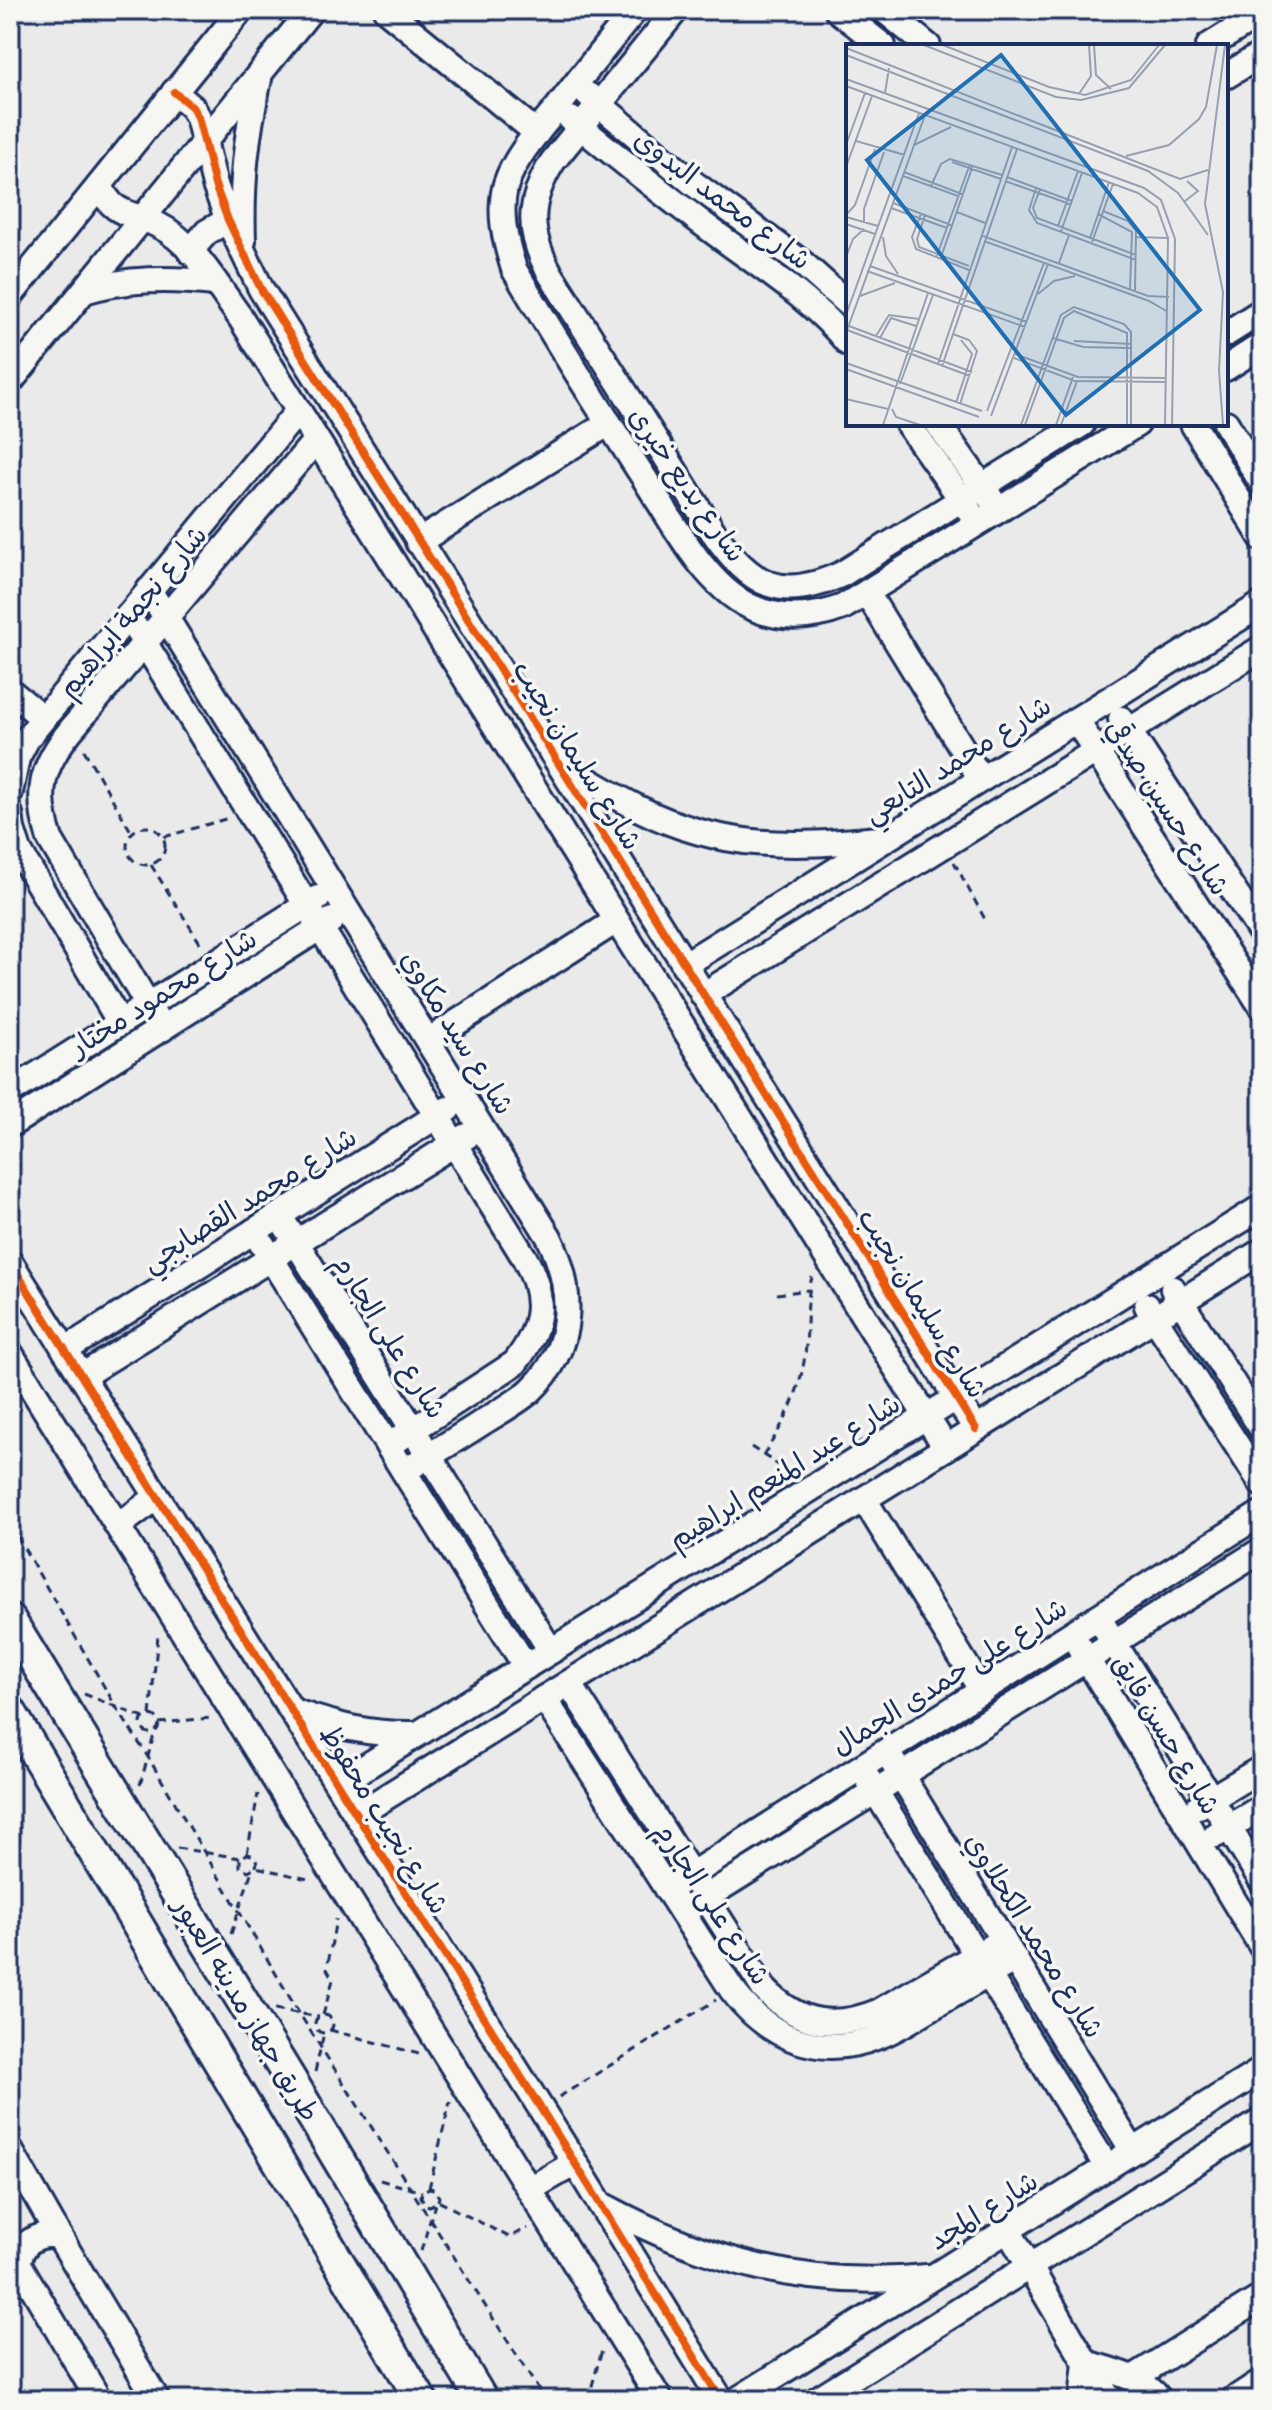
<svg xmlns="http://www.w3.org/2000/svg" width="1272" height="2410" font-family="Delius,'Playpen Sans Arabic',sans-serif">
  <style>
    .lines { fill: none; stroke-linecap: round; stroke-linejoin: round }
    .minor-casing { stroke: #1b2f5e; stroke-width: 30 }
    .major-casing { stroke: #1b2f5e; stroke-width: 36 }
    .path { stroke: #1b2f5e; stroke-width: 3; stroke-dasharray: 8 6; stroke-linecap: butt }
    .minor { stroke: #f6f6f2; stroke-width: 24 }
    .major { stroke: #f6f6f2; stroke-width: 30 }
    .cycleway-casing { stroke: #f6f6f2; stroke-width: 13 }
    .cycleway { stroke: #e8590c; stroke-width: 8 }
    .labels { text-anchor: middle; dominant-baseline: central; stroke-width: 7; stroke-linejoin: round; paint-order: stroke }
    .street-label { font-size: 28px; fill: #1b2f5e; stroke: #f6f6f2 }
    .inset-road { fill: none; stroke: #979fb1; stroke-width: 2 }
    .view { fill: #1f6fb2; fill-opacity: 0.15; stroke: #1f6fb2; stroke-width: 4 }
    .inset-edge { fill: none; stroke: #1b2f5e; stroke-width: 4 }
  </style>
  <rect width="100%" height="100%" fill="#e9eae9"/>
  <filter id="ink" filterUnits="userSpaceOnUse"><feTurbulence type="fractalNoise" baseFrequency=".0125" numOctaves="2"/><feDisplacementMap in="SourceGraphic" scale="16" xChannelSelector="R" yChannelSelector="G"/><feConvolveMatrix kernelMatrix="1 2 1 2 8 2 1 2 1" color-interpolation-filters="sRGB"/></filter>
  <g filter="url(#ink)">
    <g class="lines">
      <defs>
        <g id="minor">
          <polyline points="386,10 537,133"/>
          <path d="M635,10C609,42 583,74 558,107C540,129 515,156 506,184C498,212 505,241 514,269C554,337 596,404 639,470C668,513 702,583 749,606C780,621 812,619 843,607L1137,424"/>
          <path d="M676,10L553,161C527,202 527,233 551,275L714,533C751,586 781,602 842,574L1082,424"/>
          <polyline points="837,10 883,46"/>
          <polyline points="884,10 928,46"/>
          <polyline points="1209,46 1262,13"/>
          <polyline points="1226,76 1262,54"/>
          <polyline points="174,92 192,107 198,117 215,185 228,220 261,289 976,1429"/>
          <polyline points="588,95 693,183 801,262 848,304"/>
          <path d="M571,119C617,157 663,194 711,230C759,266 810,297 848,343"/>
          <path d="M100,185C112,217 133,212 158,225C194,243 217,286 240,317L946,1448"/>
          <path d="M243,241C241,183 246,136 259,79"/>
          <polyline points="190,251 207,232 228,220"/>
          <path d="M84,291C127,278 170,278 215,283"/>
          <polyline points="10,296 241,10"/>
          <polyline points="1226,334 1262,311"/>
          <polyline points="1226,368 1262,345"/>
          <polyline points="10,382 311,10"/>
          <polyline points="1226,423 1262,483"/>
          <polyline points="908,424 969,510"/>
          <polyline points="938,424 991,499"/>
          <polyline points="1193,424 1262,538"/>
          <polyline points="418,542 609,423"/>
          <path d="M149,590L549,1237C574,1289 576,1348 530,1391C516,1403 499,1412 483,1422C457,1439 430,1455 404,1471"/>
          <polyline points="867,593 981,779"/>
          <path d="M128,616L524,1257C547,1297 543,1327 515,1363L388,1446"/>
          <polyline points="10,691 43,718"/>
          <polyline points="1121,719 1262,934"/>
          <polyline points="1076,720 1262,1007"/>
          <path d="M559,763C586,779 612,795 640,809C722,850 792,847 880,839"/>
          <polyline points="10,792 17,758 28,737 298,411"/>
          <polyline points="10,814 12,829 19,851 120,1023"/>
          <polyline points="684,965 1262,604"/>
          <polyline points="703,995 1262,648"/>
          <path d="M162,1029L50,839C35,794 41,767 70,731L316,440"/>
          <polyline points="428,1041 616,921"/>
          <polyline points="10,1092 318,898"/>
          <polyline points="10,1125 332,920"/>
          <polyline points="279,1215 551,1651"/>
          <polyline points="254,1231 526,1667"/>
          <polyline points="10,1262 575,2163 721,2400"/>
          <polyline points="1173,1289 1262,1429"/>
          <polyline points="1147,1306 1262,1484"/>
          <polyline points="65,1350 448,1109"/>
          <polyline points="10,1353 660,2400"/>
          <polyline points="82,1376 467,1136"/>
          <polyline points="864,1499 982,1691"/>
          <polyline points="118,1526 157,1497"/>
          <polyline points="1105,1628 1262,1881"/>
          <polyline points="1079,1646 1262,1947"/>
          <path d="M569,1683L764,1989C799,2025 834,2030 880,2011L1003,1940"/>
          <path d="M544,1698L732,1990C769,2039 821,2060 879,2036C898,2029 916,2016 934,2006C961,1990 988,1975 1015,1959"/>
          <path d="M292,1711C337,1726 368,1735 417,1734"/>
          <polyline points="893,1762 1133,2151"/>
          <polyline points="868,1779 1107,2167"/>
          <polyline points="338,1784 1262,1207"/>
          <polyline points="1199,1806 1262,1768"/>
          <polyline points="357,1815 1262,1251"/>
          <polyline points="1216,1835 1262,1807"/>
          <polyline points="667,1890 1262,1513"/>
          <polyline points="682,1912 1262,1550"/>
          <polyline points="10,2150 59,2236 157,2400"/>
          <polyline points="530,2189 575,2163"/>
          <path d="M602,2205C708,2262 805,2289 927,2277"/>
          <polyline points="1008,2230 1086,2363 1110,2400"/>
          <polyline points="10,2249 99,2400"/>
          <path d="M18,2263C22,2242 38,2232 59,2236"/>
          <polyline points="1133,2378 1262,2297"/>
          <polyline points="737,2400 1262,2070"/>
          <polyline points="816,2400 1262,2121"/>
          <path d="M1082,2400L1086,2363C1113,2371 1143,2377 1160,2400"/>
          <polyline points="1233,2400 1262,2381"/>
        </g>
        <g id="major">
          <polyline points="10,1620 298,2092 482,2400"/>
          <polyline points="10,1711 421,2400"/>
        </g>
      </defs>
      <use href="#minor" class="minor-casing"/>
      <use href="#major" class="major-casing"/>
      <g class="path">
        <polyline points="84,750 132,833"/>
        <circle cx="146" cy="846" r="19"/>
        <polyline points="164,837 229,818"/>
        <polyline points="954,862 987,923"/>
        <polyline points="151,865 202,946"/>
        <polyline points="777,1294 808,1290"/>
        <polyline points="751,1447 794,1475"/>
        <path d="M763,1455C786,1422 803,1386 806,1345C808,1322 806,1300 812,1277"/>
        <polyline points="10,1524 116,1707 148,1757 299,2013 545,2400"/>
        <polyline points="84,1694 144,1718"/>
        <polyline points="150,1715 158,1635"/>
        <circle cx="150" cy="1724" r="9"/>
        <polyline points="159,1723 211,1718"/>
        <polyline points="140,1785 155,1731"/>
        <polyline points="177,1848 240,1858"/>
        <polyline points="247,1854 258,1794"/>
        <polyline points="256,1867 257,1862 252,1855 247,1854 240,1858 240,1867 248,1871 256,1867 312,1880"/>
        <polyline points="231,1934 252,1870"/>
        <polyline points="275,2009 319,2017"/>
        <polyline points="323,2015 333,1980 327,1969 336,1919"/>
        <circle cx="324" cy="2024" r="9"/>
        <polyline points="330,2030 419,2054"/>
        <polyline points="315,2072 324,2033"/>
        <polyline points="559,2097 716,2000"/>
        <polyline points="380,2180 422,2192"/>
        <polyline points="429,2188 450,2102"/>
        <polyline points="438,2201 439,2197 434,2189 429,2188 422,2192 421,2197 426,2205 430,2206 438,2201 509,2237 528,2228"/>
        <polyline points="421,2251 435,2204"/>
        <polyline points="588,2400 602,2350"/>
      </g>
      <use href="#minor" class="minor"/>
      <use href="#major" class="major"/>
      <defs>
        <g id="cycleway">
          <polyline points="174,92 192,107 198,117 215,185 228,220 261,289 976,1429"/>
          <polyline points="10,1262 575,2163 721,2400"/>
        </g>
      </defs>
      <use href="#cycleway" class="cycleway-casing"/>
      <use href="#cycleway" class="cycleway"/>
    </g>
  </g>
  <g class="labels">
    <g class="street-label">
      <text transform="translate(723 199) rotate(37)">شارع محمد البدوى</text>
      <text transform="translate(688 484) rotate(55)">شارع بديع خيرى</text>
      <text transform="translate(132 611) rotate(-50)">شارع نجمة ابراهيم</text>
      <text transform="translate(578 755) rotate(58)">شارع سليمان نجيب</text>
      <text transform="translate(957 759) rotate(-32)">شارع محمد التابعي</text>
      <text transform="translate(1168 807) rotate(57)">شارع حسين صدقي</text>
      <text transform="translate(163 992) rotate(-32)">شارع محمود مختار</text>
      <text transform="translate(458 1032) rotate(58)">شارع سيد مكاوي</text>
      <text transform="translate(249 1199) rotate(-32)">شارع محمد القصابجي</text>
      <text transform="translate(923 1303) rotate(58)">شارع سليمان نجيب</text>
      <text transform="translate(390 1336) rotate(58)">شارع على الجارم</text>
      <text transform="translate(784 1471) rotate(-32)">شارع عبد المنعم ابراهيم</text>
      <text transform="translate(949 1676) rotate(-32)">شارع على حمدى الجمال</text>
      <text transform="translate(1167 1734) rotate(59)">شارع حسن فايق</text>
      <text transform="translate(385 1819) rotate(58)">شارع نجيب محفوظ</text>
      <text transform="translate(713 1903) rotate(57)">شارع على الجارم</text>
      <text transform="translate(1035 1935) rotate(58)">شارع محمد الكحلاوي</text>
      <text transform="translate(247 2009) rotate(59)">طريق جهاز مدينه العبور</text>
      <text transform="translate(983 2210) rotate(-32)">شارع المجد</text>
    </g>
  </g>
  <g transform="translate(846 44)">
    <rect width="382" height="382" fill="#e9eae9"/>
    <path class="inset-road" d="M78,1L210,53L235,56L283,44L319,1M97,1L203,43L239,51L285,36L313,1M248,1L250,31L265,45M0,4L334,135L362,126M0,11L302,127L332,149L362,191M0,35L298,144L315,156L329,195L326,381M0,42L292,149L311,163L322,194L319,381M39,49L43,24M233,50L245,32L243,1M10,97L59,111M0,101L19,49M68,101L105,83M280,112L323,101L353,75L360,63L371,1M106,118L155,135M0,123L26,52M58,128L116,150M57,132L112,152M161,133L226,157M159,137L224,160M85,142L95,120L104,115L156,131M190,144L183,166L191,179L290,216M194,145L187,164L191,174L290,211M339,157L352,147L341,137M47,159L105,181M45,164L101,184M257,167L282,177L290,187L289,247M111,168L139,179M75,170L66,193L70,205L123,226M252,170L286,188L284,245M0,171L9,161L29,105M79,171L71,195L73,203L123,222M0,173L32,182M18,179V165L38,108M0,180L29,190M212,182L232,127M215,187L236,129M137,192L302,252L323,253M37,193L40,212L52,230M290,193L322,194M244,194L263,138M138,197L303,257L322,268M246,198L267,140M0,213L7,195L18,185M90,214L124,120M94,216L127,121M213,219L223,191M24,222L181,278M21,227L179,283M192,250L208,237L229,232M14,252L49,239M0,271L73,69M3,282L126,328M1,286L124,332M0,289L79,71M107,290L123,296L131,307L114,360M30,292L43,271L73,275M34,294L45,274L70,282M207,294L237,303L284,304M228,297L285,300M169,310L232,333L320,334M168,314L229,337L319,338M0,319L136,367M92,320L166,103M96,322L171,105M0,325L133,373M54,340L87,251M0,355L42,365M110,359L126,310L115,296M46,365L50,373L74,381M141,367L198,219M145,372L202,220M37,381L82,249M175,381L215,271L228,263L278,280L285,288V381M179,381L218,274L228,267L281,289V381M210,381L227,333M215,381L231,337M377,381L373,327L377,248L359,160L379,1"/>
    <path class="view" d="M155,11L354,266L220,371L21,116Z"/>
    <rect width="382" height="382" class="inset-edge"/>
  </g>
  <rect width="1272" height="2410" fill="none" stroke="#f6f6f2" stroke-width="40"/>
  <rect x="20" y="20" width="1232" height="2370" fill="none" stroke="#1b2f5e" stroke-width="3" filter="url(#ink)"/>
</svg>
